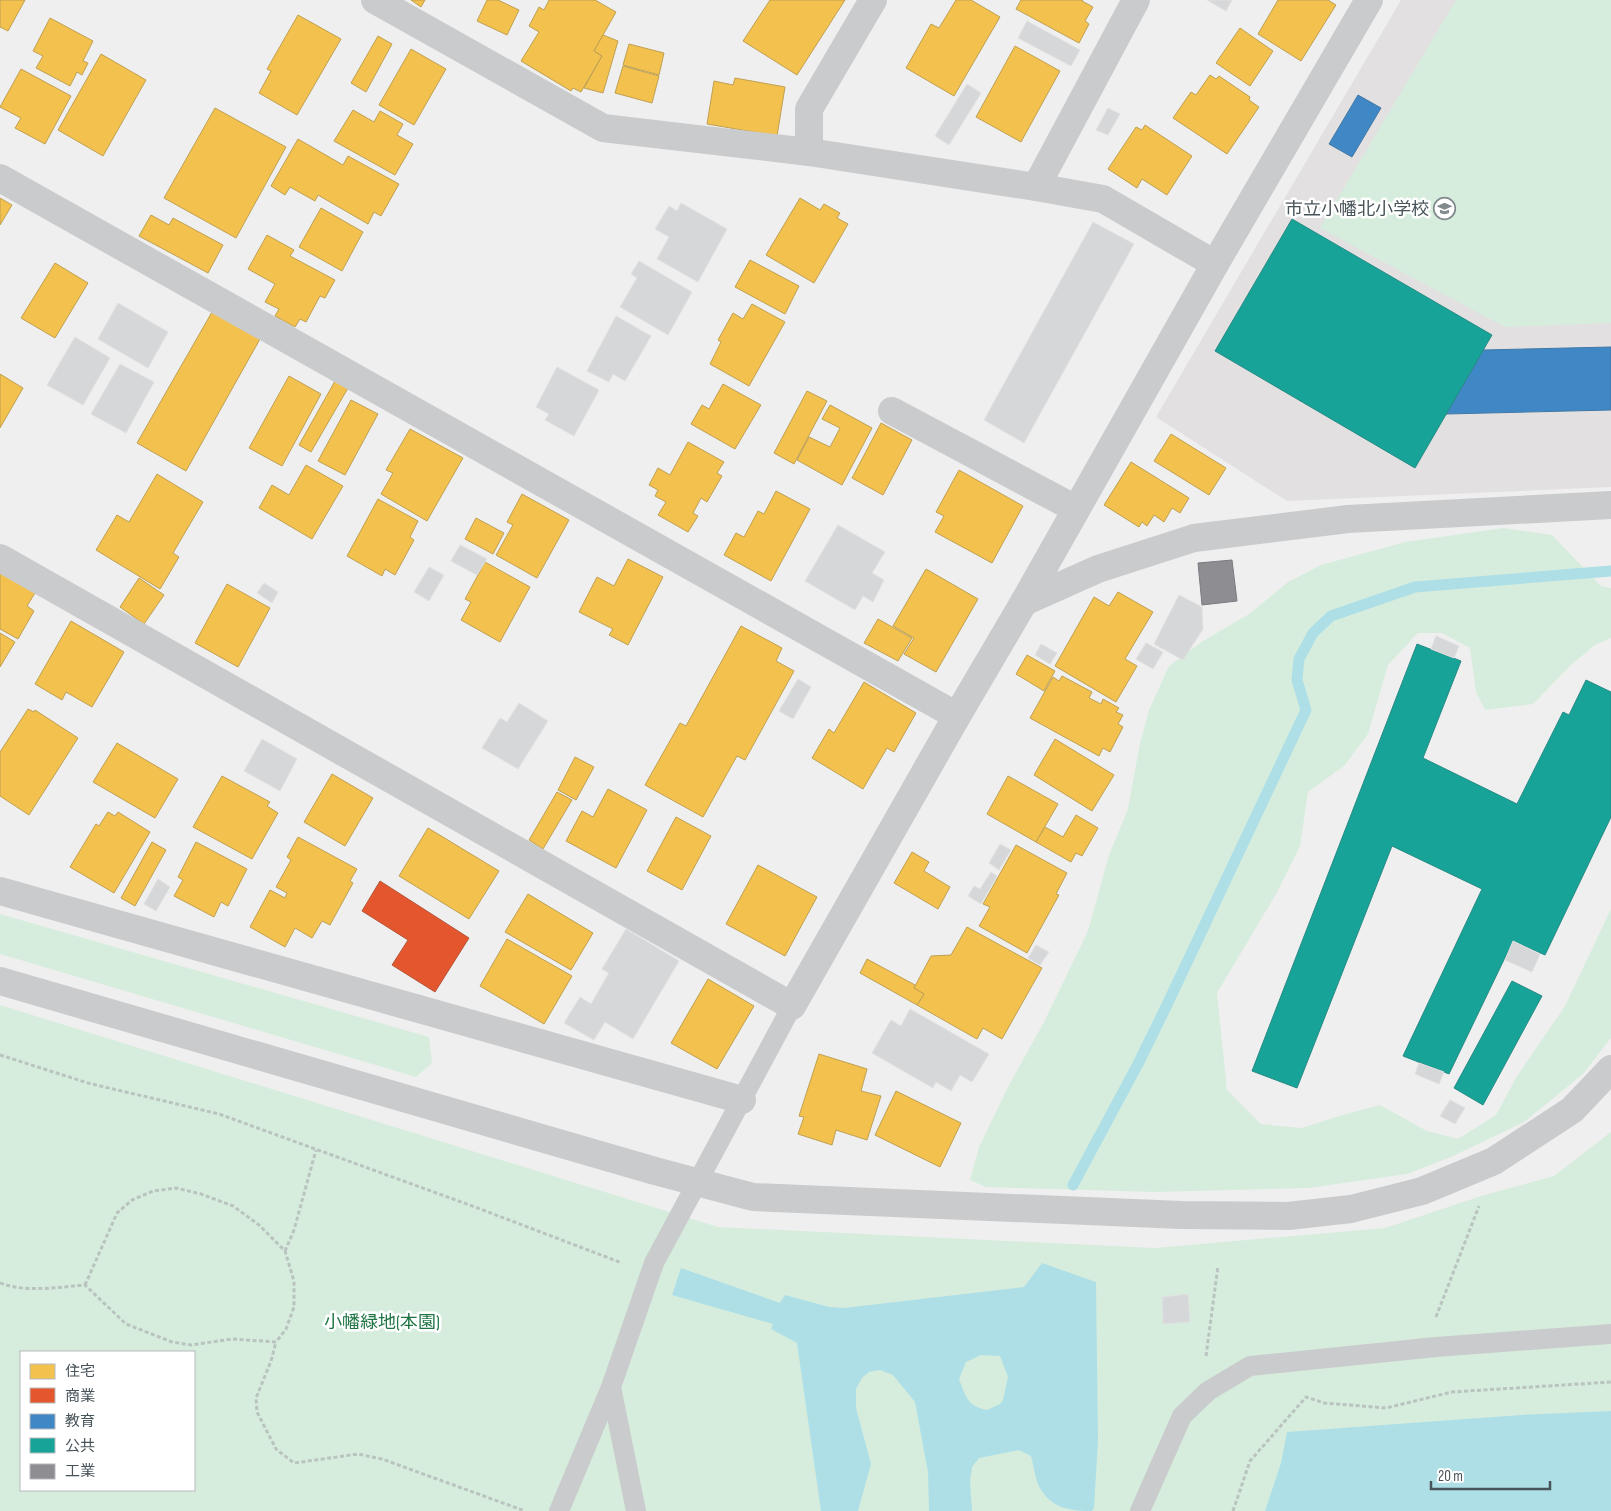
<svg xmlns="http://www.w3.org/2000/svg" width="1611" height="1511" font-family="'Sofia Sans Condensed','Noto Sans JP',sans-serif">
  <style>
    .education { fill: #e2e0e1 }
    .green { fill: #d6eddd; fill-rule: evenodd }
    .water { fill: #aedfe7; fill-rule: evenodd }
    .homes { fill: #f2c14e; stroke: #bfa052 }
    .shops { fill: #e4572e; stroke: #b5563b }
    .schools { fill: #3f88c5; stroke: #4278a5 }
    .public { fill: #17a398; stroke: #268b85 }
    .industry { fill: #8d8d92; stroke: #787c81 }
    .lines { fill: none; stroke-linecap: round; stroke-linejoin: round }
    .stream { stroke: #aedfe7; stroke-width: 11 }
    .building { fill: #d6d7d8; stroke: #e1e1e2 }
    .path { stroke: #b9c3bf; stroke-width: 3; stroke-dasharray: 4 2.5; stroke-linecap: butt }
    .service { stroke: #cacbcd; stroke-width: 20 }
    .minor { stroke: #cacbcd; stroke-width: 28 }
    .labels { text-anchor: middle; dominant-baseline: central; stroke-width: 5; stroke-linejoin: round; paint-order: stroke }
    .poi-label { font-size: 18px; fill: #48535a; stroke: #fff; text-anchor: end }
    .park-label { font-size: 18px; fill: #1f7544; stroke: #fff }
  </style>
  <rect width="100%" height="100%" fill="#f0efef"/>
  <polygon class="education" points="1401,0 1611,0 1611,487 1287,501 1156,417"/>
  <g class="green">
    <polygon points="1456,0 1611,0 1611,323 1505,327 1320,228"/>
    <polygon points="1503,528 1552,535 1601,586 1611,588 1611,638 1595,645 1570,666 1533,704 1485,710 1476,692 1470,648 1442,633 1418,633 1388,665 1368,734 1344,766 1308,792 1300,846 1276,894 1217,993 1227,1090 1261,1124 1302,1128 1339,1116 1380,1105 1427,1131 1458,1139 1496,1115 1517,1076 1565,1006 1611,909 1611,1038 1583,1074 1524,1122 1451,1157 1407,1174 1309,1188 1155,1192 986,1187 970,1180 979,1147 1009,1085 1044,1022 1088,931 1109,855 1128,809 1140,743 1149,710 1169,666 1203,641 1249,614 1288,582 1321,565 1405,542"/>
    <polygon points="0,914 429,1037 432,1063 416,1077 0,954"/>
    <path d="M0,1005L718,1227L1155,1248L1385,1228L1481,1196L1554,1176L1611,1132V1511H0ZM21,1352H194V1490H21Z"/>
  </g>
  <g class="water">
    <path d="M1042,1263L1096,1282L1098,1440L1094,1508L1092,1511C1072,1511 1053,1509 1041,1490C1035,1481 1034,1466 1031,1456L1019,1450L979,1458L972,1467L970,1481L972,1511H929L928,1472L915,1402L893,1375L880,1370L869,1372L862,1378L856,1389V1408L871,1464L858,1511H821L797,1343L771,1329L773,1324L672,1295L681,1268L780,1303L785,1295L829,1307L844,1308L1024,1287ZM981,1355L1000,1356L1008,1377L1003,1400L1000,1404L987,1410C967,1406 966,1397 959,1379L966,1362Z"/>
    <polygon points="1611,1411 1611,1511 1265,1511 1281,1463 1287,1432 1521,1415"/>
  </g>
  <g class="homes">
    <polygon points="0,0 25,0 8,31 0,27"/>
    <polygon points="411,0 425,0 421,7"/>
    <polygon points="487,0 498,0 519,10 507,35 477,21"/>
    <polygon points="549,0 595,0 616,12 594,51 602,56 581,92 573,88 571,91 521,61 539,32 529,26 539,7 544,10"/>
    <polygon points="770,0 845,0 797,75 743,41"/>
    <polygon points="956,0 971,0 1000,17 954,96 906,68 931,24 939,28"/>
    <polygon points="1021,0 1083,0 1082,1 1093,7 1085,21 1089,24 1079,43 1016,9"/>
    <polygon points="1278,0 1328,0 1336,5 1301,61 1258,34"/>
    <polygon points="298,15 341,39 297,115 259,93 271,71 267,69"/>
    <polygon points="50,18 93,41 83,61 88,63 82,75 77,72 70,86 36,68 43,56 33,51"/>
    <polygon points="1240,28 1273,51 1250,86 1216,63"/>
    <polygon points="603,35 618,41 603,93 584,88 602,56 594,51"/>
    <polygon points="378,36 392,44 366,92 351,83"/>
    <polygon points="629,44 664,53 659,75 623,65"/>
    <polygon points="1015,46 1060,71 1021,142 976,117"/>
    <polygon points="411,49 446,69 414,125 379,105"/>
    <polygon points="101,54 146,80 103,156 58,130"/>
    <polygon points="623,66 659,76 652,103 615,93"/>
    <polygon points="21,69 71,96 45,144 15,128 21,118 0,107"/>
    <polygon points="1210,75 1216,79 1219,76 1250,97 1249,100 1259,107 1227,154 1173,118 1191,92 1196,95"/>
    <polygon points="735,78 785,87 777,136 707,124 714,81 733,85"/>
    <polygon points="215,108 286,147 236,238 164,198"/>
    <polygon points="353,110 374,122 380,111 403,124 397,135 413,144 395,175 334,141"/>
    <polygon points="1145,125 1192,156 1167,195 1142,179 1137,188 1108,169 1136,127 1142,130"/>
    <polygon points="298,139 343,165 348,156 399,184 381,216 374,212 368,224 318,195 315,201 290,187 285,195 271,186"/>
    <polygon points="0,198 12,205 0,225"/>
    <polygon points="800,198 820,210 824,204 840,213 837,218 848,224 814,283 766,255"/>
    <polygon points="321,208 363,232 342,271 299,247"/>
    <polygon points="151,215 169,225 173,218 223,245 208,273 139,236"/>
    <polygon points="267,235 294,250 290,256 335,280 325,298 320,296 306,322 300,319 295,327 275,316 279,309 265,302 275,284 248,269"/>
    <polygon points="750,260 799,286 785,314 735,287"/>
    <polygon points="55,263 88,283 55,338 21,318"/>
    <polygon points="752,304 785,322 749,386 710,364 721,342 718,340 733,313 743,319"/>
    <polygon points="212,312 260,339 186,471 137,443"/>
    <polygon points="0,374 23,388 0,428"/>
    <polygon points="289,376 321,394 282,466 249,448"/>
    <polygon points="335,381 348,388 311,452 299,445"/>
    <polygon points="723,384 761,405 735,449 691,424 702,405 709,409"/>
    <polygon points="807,391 827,401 794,464 774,453"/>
    <polygon points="351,400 378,414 345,475 318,461"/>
    <polygon points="830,405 872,428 842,485 797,460 809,437 830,447 840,428 822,419"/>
    <polygon points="881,423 912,440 883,495 852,478"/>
    <polygon points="410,429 463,458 427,521 381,494 393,473 386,470"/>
    <polygon points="1171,434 1226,468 1209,495 1154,461"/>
    <polygon points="688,442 724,462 717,473 722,476 707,502 701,498 693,513 698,516 688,532 658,515 666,502 655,496 658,490 649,485 658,468 670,475"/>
    <polygon points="1131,462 1189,498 1180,513 1172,508 1164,522 1154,515 1147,526 1142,522 1139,527 1104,505"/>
    <polygon points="306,465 343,486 312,539 259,508 272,485 289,495"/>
    <polygon points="959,470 1023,506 992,563 935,532 944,516 936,512"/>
    <polygon points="157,474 203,502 173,553 179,557 160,589 96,550 117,515 129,522"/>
    <polygon points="776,491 810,509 771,581 724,555 736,533 744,537 758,511 764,514"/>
    <polygon points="522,494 569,520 537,578 496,555 513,525 507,522"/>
    <polygon points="378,499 418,521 410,537 414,540 395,575 385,569 382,576 347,556"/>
    <polygon points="476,518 504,533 493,554 465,539"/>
    <polygon points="628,559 663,577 628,645 609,635 613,629 579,612 597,577 614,586"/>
    <polygon points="485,562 530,587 500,642 461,620 471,602 465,599"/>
    <polygon points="926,569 978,599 936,672 904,654 914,638 893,626"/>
    <polygon points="0,572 35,593 27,606 34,611 18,639 0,629"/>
    <polygon points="139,578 164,595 144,624 120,607"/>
    <polygon points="227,584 270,608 238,667 195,643"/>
    <polygon points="1118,592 1153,612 1125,659 1137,666 1116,702 1055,666 1094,597 1109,606"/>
    <polygon points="878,619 912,638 898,661 864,643"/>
    <polygon points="71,621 124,652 92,707 66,692 62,700 35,684"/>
    <polygon points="741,626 782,648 776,661 794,671 745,760 737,756 703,817 645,785 680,723 686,726"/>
    <polygon points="0,633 15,642 0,667"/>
    <polygon points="1027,655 1055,671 1044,691 1016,674"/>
    <polygon points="1062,676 1092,692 1089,698 1101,704 1103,699 1119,708 1116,712 1123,715 1118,724 1123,727 1110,752 1103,748 1099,756 1030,718 1053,677 1059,681"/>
    <polygon points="864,682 916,713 894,752 887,748 863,789 812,758 829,729 834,733"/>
    <polygon points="28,709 34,712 35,710 78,738 29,815 0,796 0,752"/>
    <polygon points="1055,739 1114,775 1092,811 1034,775"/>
    <polygon points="117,743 178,779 155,818 93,782"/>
    <polygon points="575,757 594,767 576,800 558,790"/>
    <polygon points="332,774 373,798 345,846 304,822"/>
    <polygon points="222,776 270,802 267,806 278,813 252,859 193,827"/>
    <polygon points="1008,776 1058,804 1036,842 987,814"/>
    <polygon points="608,789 647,810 616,868 566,841 582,811 593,817"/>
    <polygon points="557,792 572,800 543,849 529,840"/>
    <polygon points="108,812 115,816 118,812 150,832 114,893 70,867 96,824 99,826"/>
    <polygon points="1076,815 1098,828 1082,856 1076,853 1071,862 1036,842 1045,827 1063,837"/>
    <polygon points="676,817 711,836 682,890 647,871"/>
    <polygon points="428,828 499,871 469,919 399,876"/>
    <polygon points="298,837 357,869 350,881 353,883 330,925 322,921 312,938 295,928 285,947 250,927 270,890 285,898 287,893 276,887 291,860 287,857"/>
    <polygon points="152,842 166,850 135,906 121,898"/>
    <polygon points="196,842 247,869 228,906 221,902 214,917 174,896 183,880 178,877"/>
    <polygon points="1016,845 1067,873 1056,894 1059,895 1027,953 979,926 990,907 983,904"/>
    <polygon points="912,852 929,862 924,871 950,887 938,909 894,883"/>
    <polygon points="758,865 817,897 785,956 726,924"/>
    <polygon points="528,894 593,933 571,970 505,932"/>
    <polygon points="967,927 1042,968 1002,1039 983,1028 977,1039 917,1005 924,994 914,988 931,956 951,955"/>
    <polygon points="507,939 572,976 544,1024 480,986"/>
    <polygon points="867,959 915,985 914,988 924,994 917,1005 860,973"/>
    <polygon points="708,979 754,1006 717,1069 671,1043"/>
    <polygon points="819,1054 867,1069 861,1091 881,1096 867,1140 836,1130 832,1145 798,1134 804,1117 799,1116"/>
    <polygon points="896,1091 961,1123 940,1167 875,1135"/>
  </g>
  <polygon class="shops" points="380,881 469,938 435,992 392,965 408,940 362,911"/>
  <g class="schools">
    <polygon points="1358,95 1381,108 1352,157 1329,144"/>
    <polygon points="1611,347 1611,410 1446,414 1483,350"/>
  </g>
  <g class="public">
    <polygon points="1292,219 1492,335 1415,468 1215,351"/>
    <polygon points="1417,644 1461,661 1423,758 1517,804 1563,712 1569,715 1586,680 1611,692 1611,817 1545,955 1513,941 1449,1074 1403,1056 1482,889 1392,846 1297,1088 1252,1071"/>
    <polygon points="1512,981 1542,996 1483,1105 1454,1088"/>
  </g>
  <polygon class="industry" points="1232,560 1237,601 1202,605 1198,563"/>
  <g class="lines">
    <polyline class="stream" points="1073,1185 1138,1064 1165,1009 1306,710 1297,680 1299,659 1313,633 1331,616 1415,587 1611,571"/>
  </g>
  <g class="building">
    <polygon points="1207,0 1232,0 1226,11"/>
    <polygon points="1027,21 1080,50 1071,66 1018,38"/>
    <polygon points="967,84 981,93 949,145 935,136"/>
    <polygon points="1108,108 1120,114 1108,135 1096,130"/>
    <polygon points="681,203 727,229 698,282 657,259 669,237 655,229 669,206 677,211"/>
    <polygon points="1093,222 1134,244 1024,443 984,420"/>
    <polygon points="639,261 692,292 668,335 620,307 637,278 631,274"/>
    <polygon points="118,303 168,332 148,368 98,339"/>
    <polygon points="616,316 651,336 625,381 613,374 609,382 587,371"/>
    <polygon points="75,337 110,358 83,405 47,385"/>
    <polygon points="120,364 154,382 126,433 91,414"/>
    <polygon points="557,367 599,390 574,436 545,420 549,414 536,407"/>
    <polygon points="838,525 885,552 872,573 884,580 873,602 863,596 855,610 805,581"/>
    <polygon points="460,545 487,559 477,575 451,561"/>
    <polygon points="429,567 444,575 429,601 414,592"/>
    <polygon points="264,583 278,592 272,603 257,593"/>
    <polygon points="1179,595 1202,607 1203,629 1183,660 1154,644"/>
    <polygon points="1436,636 1459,646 1454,658 1431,649"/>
    <polygon points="1146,643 1163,652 1153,669 1136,659"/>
    <polygon points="1041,644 1057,653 1050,664 1035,655"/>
    <polygon points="798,679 811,687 793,719 779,711"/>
    <polygon points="519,703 548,721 518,769 482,748 500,718 507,722"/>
    <polygon points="262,739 297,759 280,791 244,771"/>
    <polygon points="1000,844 1011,850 999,870 989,863"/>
    <polygon points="991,872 997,876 981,904 968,896 974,886 980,889"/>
    <polygon points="158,879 170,887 156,911 144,904"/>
    <polygon points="626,929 679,961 633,1039 605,1022 594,1040 564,1023 580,997 591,1004 609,973 602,969"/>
    <polygon points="1513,941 1540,954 1532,972 1505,960"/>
    <polygon points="1036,945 1049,952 1040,965 1028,958"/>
    <polygon points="910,1009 989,1054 972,1082 960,1075 951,1091 936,1082 933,1088 872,1053 891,1020 901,1026"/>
    <polygon points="1419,1063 1444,1072 1439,1084 1415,1074"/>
    <polygon points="1450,1100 1465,1108 1455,1124 1440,1116"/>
    <polygon points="1188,1294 1190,1322 1163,1324 1162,1297"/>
  </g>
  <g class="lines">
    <g class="path">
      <polyline points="0,1055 88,1083 219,1114 475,1207 622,1263"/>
      <polyline points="285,1251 294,1230 316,1150"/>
      <path d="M0,1283C26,1293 58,1287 85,1285L126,1324L172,1342L191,1345L232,1339L276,1342L271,1361L256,1398L257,1412L276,1449L294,1463L358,1454L382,1459L525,1511"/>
      <polyline points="85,1285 117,1213 132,1200 153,1191 176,1188 201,1194 233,1206 259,1225 285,1251 294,1281 294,1307 286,1329 276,1342"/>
      <polyline points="1436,1317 1479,1206"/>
      <polyline points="1206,1356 1218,1266"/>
      <polyline points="1233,1511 1250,1461 1306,1397 1324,1403 1386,1408 1452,1392 1611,1382"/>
    </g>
    <g class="service">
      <polyline points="611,1387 636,1511"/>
      <polyline points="559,1511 611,1387 654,1263 792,1006"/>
      <polyline points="1140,1511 1182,1416 1208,1391 1250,1366 1436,1347 1611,1334"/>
    </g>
    <g class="minor">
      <polyline points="375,0 603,128 809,152 1036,187 1103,199 1215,264"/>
      <polyline points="809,152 809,109 873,0"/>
      <polyline points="0,178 957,716"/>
      <polyline points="1036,187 1136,0"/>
      <polyline points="892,411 1076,509"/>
      <polyline points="0,558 792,1006 957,716 1024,602 1215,264 1369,0"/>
      <polyline points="1024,602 1098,569 1194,538 1348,519 1611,505"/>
      <polyline points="0,891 742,1100"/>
      <polyline points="0,981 655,1171 753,1197 1181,1215 1288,1216 1351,1209 1422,1191 1494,1161 1572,1110 1611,1069"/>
    </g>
  </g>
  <defs>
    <symbol id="school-ring" viewBox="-11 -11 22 22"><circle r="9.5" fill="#fff" stroke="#838a8e" stroke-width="1.5"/><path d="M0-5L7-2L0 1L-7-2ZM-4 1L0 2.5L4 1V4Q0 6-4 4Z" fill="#838a8e"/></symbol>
  </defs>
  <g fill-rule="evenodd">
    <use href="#school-ring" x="1432" y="196" width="25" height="25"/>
  </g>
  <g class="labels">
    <g class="poi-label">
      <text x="1429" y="209">市立小幡北小学校</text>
    </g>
    <g class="park-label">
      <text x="382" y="1322">小幡緑地(本園)</text>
    </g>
  </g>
  <rect x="20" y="1351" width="175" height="140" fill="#ffffff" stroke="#b6babd"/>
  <rect x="30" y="1364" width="25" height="15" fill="#f2c14e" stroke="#b6babd"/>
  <text x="65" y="1376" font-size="15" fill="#48535a">住宅</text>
  <rect x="30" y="1388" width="25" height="15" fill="#e4572e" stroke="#b6babd"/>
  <text x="65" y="1401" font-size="15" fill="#48535a">商業</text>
  <rect x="30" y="1414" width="25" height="15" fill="#3f88c5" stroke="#b6babd"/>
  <text x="65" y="1426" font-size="15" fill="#48535a">教育</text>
  <rect x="30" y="1438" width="25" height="15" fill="#17a398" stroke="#b6babd"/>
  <text x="65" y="1451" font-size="15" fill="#48535a">公共</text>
  <rect x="30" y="1464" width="25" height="15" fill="#8d8d92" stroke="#b6babd"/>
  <text x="65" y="1476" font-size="15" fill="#48535a">工業</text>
  <path d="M1431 1481v8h119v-8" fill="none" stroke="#48535a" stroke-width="2.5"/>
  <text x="1438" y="1481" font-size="15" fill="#48535a" stroke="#ffffff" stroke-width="4" paint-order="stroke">20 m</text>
</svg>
